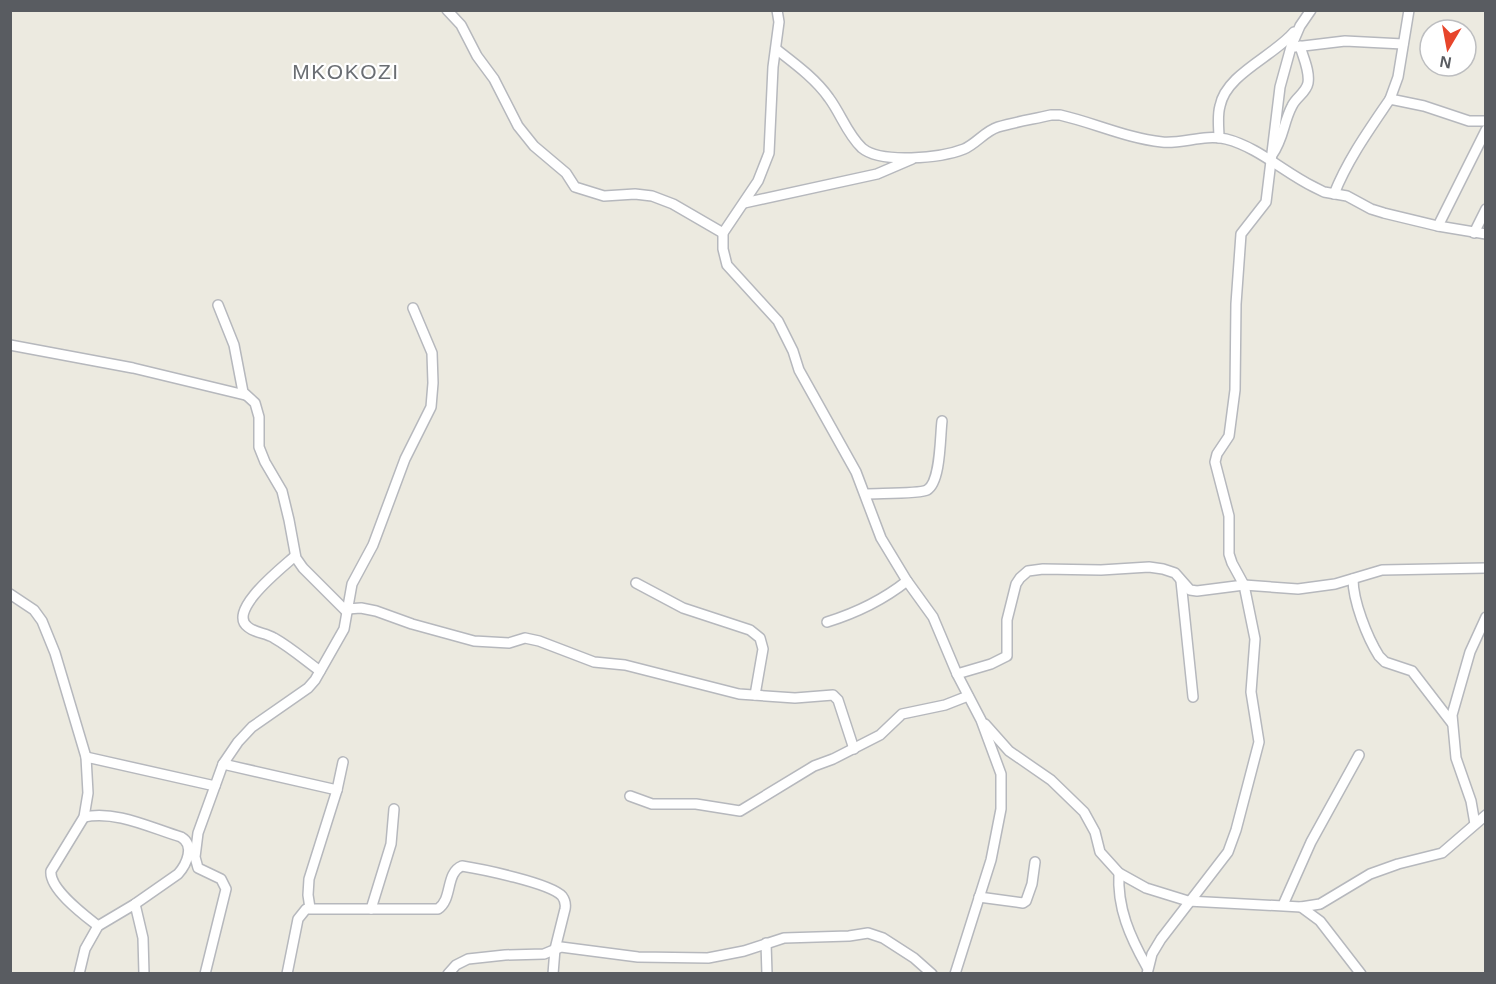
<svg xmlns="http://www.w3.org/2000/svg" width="1496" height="984" font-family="Arial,sans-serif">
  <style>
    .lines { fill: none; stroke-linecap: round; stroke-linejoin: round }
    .minor-casing { stroke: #b6b8bd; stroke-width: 12 }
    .minor { stroke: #fff; stroke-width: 9 }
    .labels { text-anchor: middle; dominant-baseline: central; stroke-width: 4.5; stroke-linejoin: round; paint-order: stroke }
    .quarter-label { font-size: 21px; letter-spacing: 1.5px; fill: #6a6e73; stroke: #fff }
  </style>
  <rect width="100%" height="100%" fill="#eceae0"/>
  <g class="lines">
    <defs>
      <g id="minor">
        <polyline points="447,10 461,25 477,56 494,79 518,126 534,146 566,173 575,187 604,196 635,194 652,196 673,204 723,233"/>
        <polyline points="777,10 779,22 773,67 769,153 758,181 723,233 723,249 727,265 778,321 793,351 799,370 856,472 881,538 907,581 933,617 957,674 981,720 1001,774 1001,809 991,860 955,974"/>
        <polyline points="1295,47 1345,41 1403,44"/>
        <path d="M776,49C794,63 816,79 829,98C841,114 847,134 862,148C881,164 941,158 964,149C976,144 985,131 998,127C1015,122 1034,119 1051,115H1060C1095,123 1126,138 1162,142C1183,144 1204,134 1226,139C1258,147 1285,173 1314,187L1324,192L1347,196L1371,209L1384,213L1438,226L1486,234"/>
        <polyline points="1390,99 1398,77 1409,10"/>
        <path d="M1219,138C1219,128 1217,116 1220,106C1226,74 1274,56 1294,32"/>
        <path d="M1272,155C1284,138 1283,123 1292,106C1296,97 1306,93 1308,83C1310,71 1303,57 1300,46"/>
        <path d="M1334,194C1348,159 1369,130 1390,99L1424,106L1469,121H1486"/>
        <polyline points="744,203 877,174 912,159"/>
        <polyline points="1438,226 1486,130"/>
        <polyline points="1474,233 1486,209"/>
        <polyline points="218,305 234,345 243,392 255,403 259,417 259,447 265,462 282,491 289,520 296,558 303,568 347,612"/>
        <polyline points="10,345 133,368 245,395"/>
        <path d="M865,494C877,493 920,494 927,490C941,482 940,436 942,421"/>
        <path d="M295,556C283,567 226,611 248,627C255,633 266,633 274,638C290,647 305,660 320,671"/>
        <path d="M1353,579C1353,601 1367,637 1379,656L1385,662L1412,671L1452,723"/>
        <polyline points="1181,581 1193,697"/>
        <polyline points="636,583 683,608 750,630 760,638 763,649 755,695"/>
        <path d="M10,594L34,610L42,621L55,653L86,757L88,793L84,817L51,871C49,889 84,915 98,926"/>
        <polyline points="347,609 361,608 376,611 412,624 474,641 509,643 525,638 539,641 594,662 625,665 739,694 795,698 833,695 838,700 854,749"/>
        <path d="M827,622C856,613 883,600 907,581"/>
        <polyline points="957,674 991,664 1007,656 1007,620 1016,584 1020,578 1028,571 1043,569 1101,570 1149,567 1163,569 1175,573 1190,590 1197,591 1244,585 1298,589 1335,584 1382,570 1486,568"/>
        <polyline points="985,724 1009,751 1051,780 1084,812 1095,832 1100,852 1119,873 1146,888 1188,901 1301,907 1320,904 1370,874 1398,864 1442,853 1486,815"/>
        <polyline points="86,757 215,786"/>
        <polyline points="223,764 337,790"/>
        <polyline points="630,796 652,804 696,804 740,811 814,766 833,759 880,735 902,714 945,705 968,696"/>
        <polyline points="1475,824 1471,801 1456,758 1452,715 1470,652 1486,617"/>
        <path d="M1119,873C1117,908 1130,937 1147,967"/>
        <polyline points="979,897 1023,903 1026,901 1032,884 1035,862"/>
        <polyline points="135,904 143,938 144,974"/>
        <polyline points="1283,905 1311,842 1359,755"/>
        <polyline points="1301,907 1320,921 1361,974"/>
        <polyline points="310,908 308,895 309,879 337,790 343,762"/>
        <polyline points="371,909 391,844 394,809"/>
        <polyline points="766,943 767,974"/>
        <path d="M79,974L85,949L98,926L135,904L178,874C187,864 195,845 181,837C151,828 116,810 84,817"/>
        <polyline points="205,974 226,889 221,879 198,868 195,857 198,833 223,764 238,742 252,727 308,688 315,680 344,629 352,584 373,545 405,459 431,407 433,383 432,353 413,308"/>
        <path d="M287,974L298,919L306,909H438C453,899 445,873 462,866C481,869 550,883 562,896C565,900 566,904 565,909L555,949L553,974"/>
        <polyline points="448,974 456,965 468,959 505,955 544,954 561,947 638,957 708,958 744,951 784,938 849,936 868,933 883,938 914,958 932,974"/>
        <polyline points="1147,974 1152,954 1161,939 1228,852 1236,830 1259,742 1251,692 1255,639 1244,585 1232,563 1229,554 1229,516 1215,462 1217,454 1229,436 1235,390 1236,304 1241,234 1266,202 1280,87 1291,47 1300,26 1311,10"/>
      </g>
    </defs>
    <use href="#minor" class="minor-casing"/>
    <use href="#minor" class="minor"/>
  </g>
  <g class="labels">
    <g class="quarter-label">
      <text x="346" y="71">MKOKOZI</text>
    </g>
  </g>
  <rect width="1496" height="984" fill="none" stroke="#595c61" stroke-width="24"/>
  <g transform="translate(1448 48) rotate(190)"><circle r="28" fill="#ffffff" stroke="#bdbec0" stroke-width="1.5"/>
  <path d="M0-4.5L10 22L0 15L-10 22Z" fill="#e7452b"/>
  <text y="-9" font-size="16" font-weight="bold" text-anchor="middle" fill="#595c61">N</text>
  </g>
</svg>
